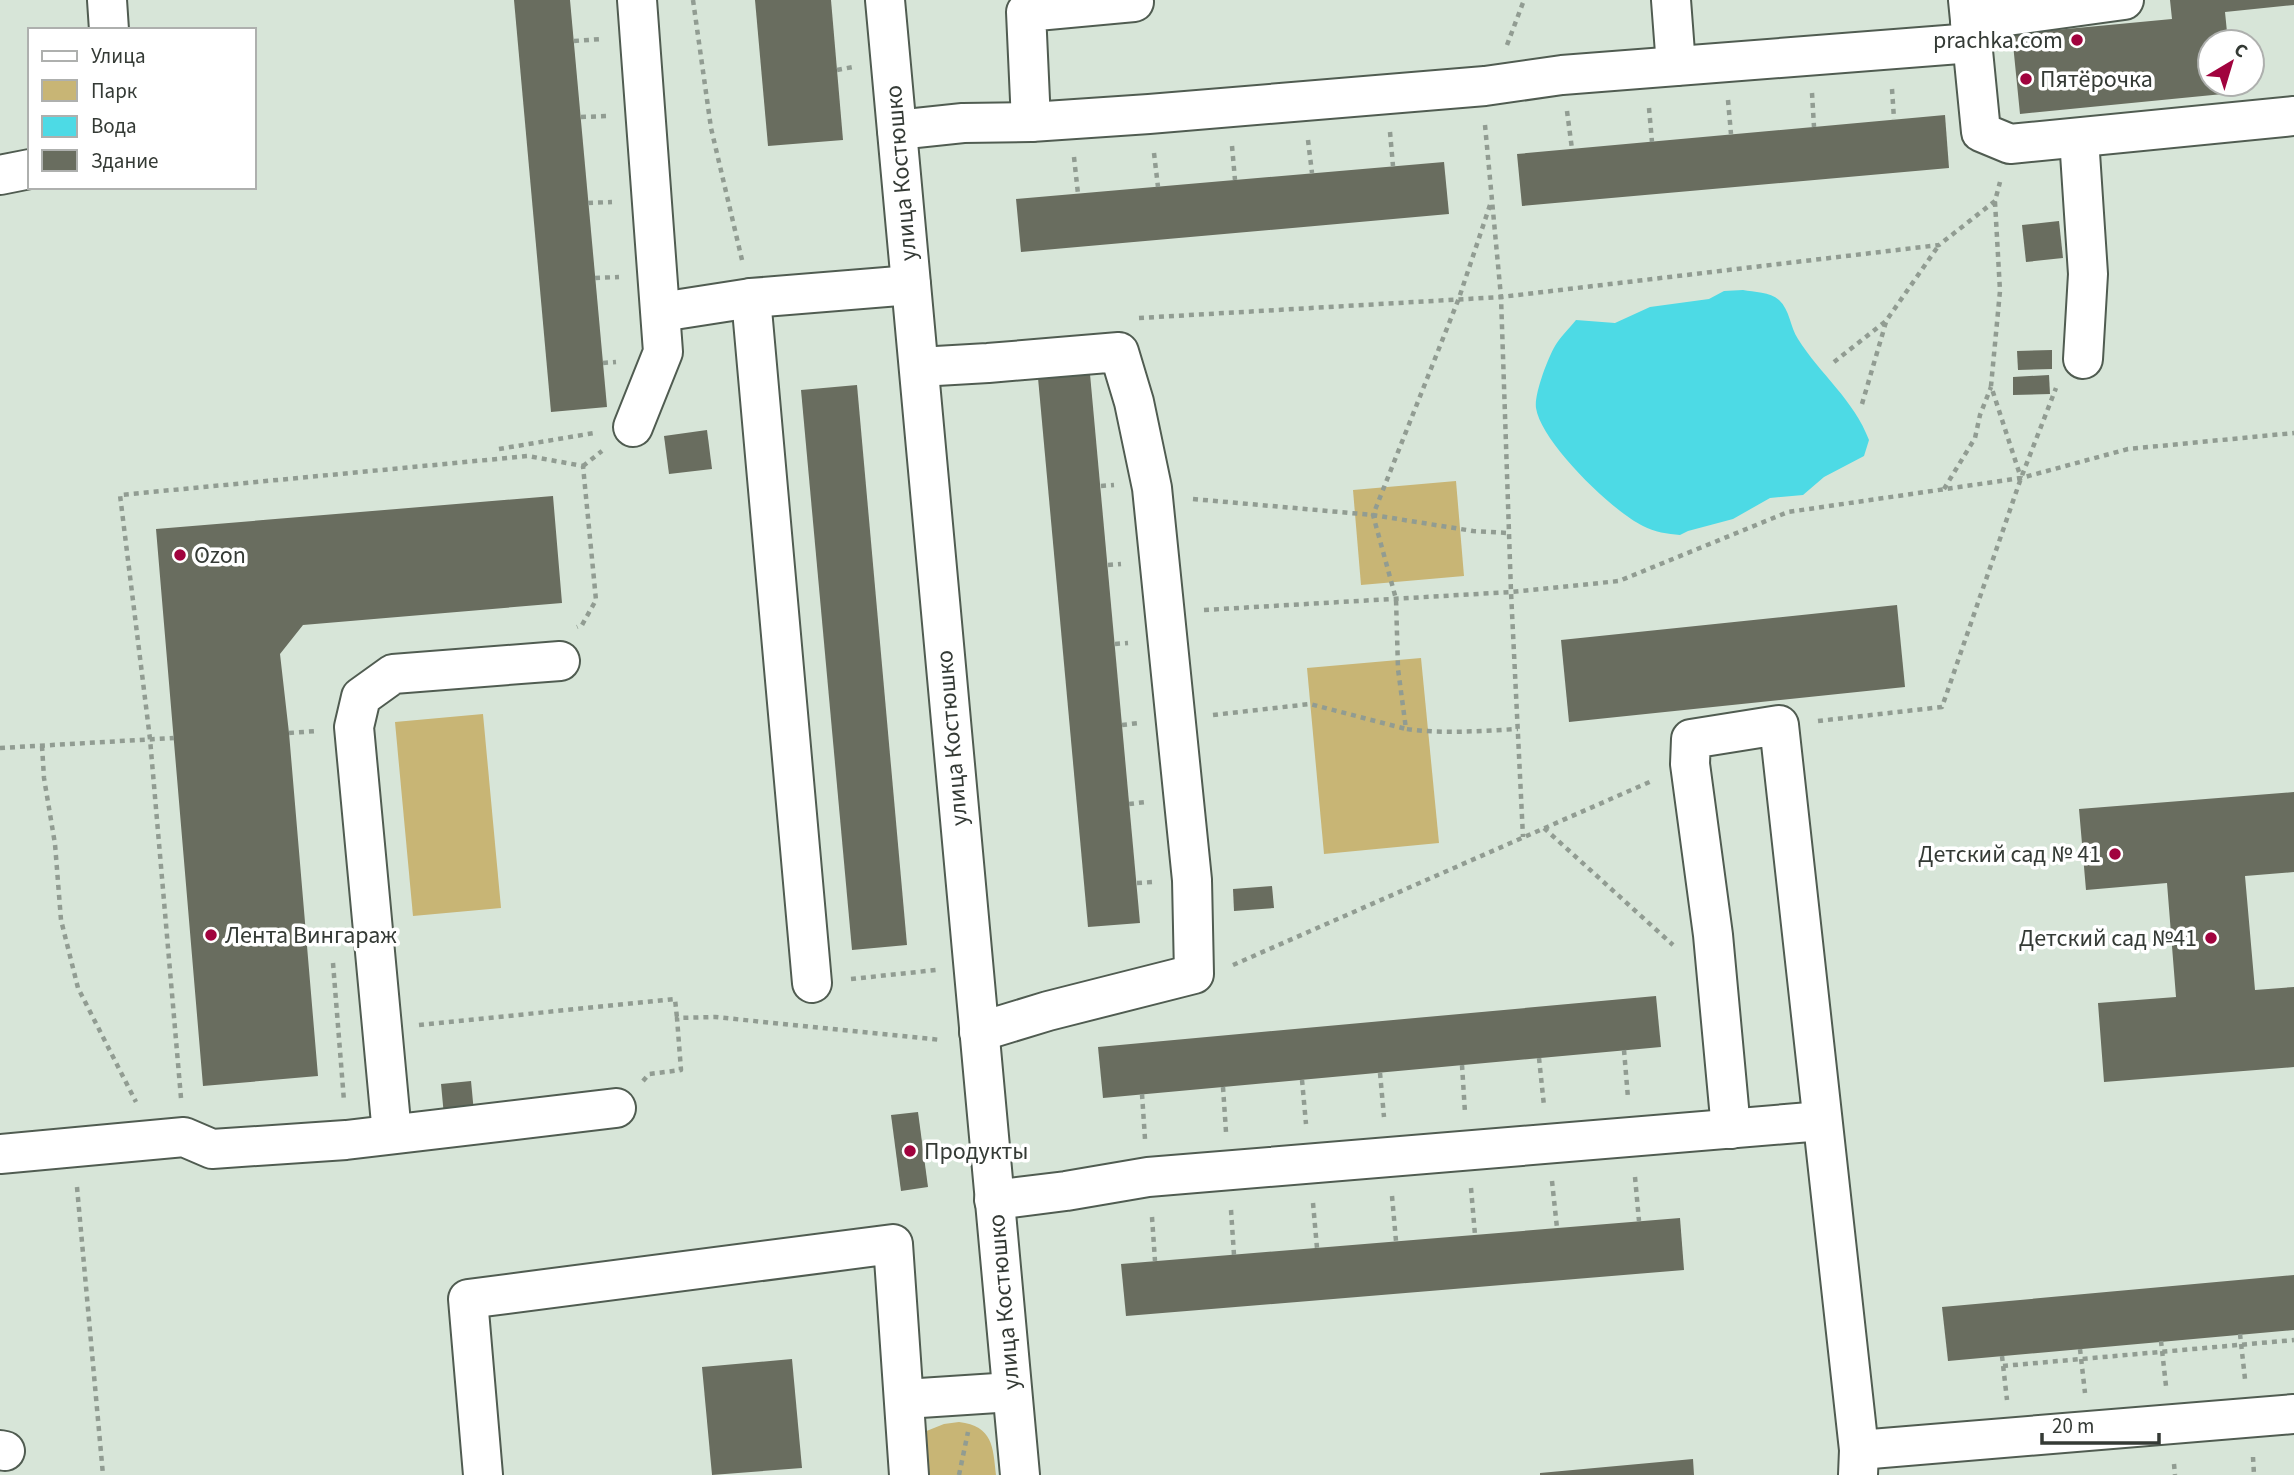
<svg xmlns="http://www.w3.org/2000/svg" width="2294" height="1475" font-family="'Source Sans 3',sans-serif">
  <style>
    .green { fill: #c8b575 }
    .water { fill: #4ddae5 }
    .building { fill: #696d5f }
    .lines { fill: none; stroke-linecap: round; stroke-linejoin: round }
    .minor-casing { stroke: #505c51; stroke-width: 42 }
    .path { stroke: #919c92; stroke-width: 4.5; stroke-dasharray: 5 5; stroke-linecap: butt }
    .minor { stroke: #fff; stroke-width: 38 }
    .poi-dot { fill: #a1033e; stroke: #fff; stroke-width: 2.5 }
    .labels { text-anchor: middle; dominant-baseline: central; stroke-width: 7; stroke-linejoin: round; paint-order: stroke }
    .poi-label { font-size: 24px; fill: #343a35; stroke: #fff; text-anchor: start }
    .street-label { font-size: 24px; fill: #343a35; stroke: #fff }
  </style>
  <rect width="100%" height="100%" fill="#d7e5d8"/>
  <g class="green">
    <polygon points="1456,481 1464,576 1361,585 1353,490"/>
    <polygon points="1421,658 1439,843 1324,854 1307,668"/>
    <polygon points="483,714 501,908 413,916 395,722"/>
    <path d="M959,1422C993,1426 993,1447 996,1475H923L924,1432L944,1424Z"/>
  </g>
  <path class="water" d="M1743,290C1754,292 1770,292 1779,300C1790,310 1790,327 1798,339C1820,374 1854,400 1869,440L1864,456L1824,477L1803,495L1770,498L1733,519L1688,531L1680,535C1668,534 1654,532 1643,526C1612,511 1541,442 1536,408C1534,394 1548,358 1555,346C1560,337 1569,329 1576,320L1615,323L1650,307L1709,299L1724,291Z"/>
  <g class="building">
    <polygon points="514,0 570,0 607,407 551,412"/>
    <polygon points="755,0 831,0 843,140 768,146"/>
    <polygon points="2170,0 2294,0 2294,5 2225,12 2228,42 2210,42 2210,84 2232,84 2233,93 2020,114 2012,34 2172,19"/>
    <polygon points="1945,115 1949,168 1522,206 1517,154"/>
    <polygon points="1444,162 1449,214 1021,252 1016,199"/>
    <polygon points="2059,221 2063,258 2026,262 2022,225"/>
    <polygon points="2052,350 2052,369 2018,370 2017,351"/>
    <polygon points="1089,363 1140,923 1088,927 1037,367"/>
    <polygon points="2049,375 2050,394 2013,395 2013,377"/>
    <polygon points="857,385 907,945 852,950 801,390"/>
    <polygon points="707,430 712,469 669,474 664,436"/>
    <polygon points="553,496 562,603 303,625 280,654 289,733 318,1076 203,1086 156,529"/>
    <polygon points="1897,605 1905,687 1569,722 1561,640"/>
    <polygon points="2294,792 2294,872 2245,876 2255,990 2294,987 2294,1067 2104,1082 2098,1003 2176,997 2167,883 2086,890 2079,809"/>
    <polygon points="1272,886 1274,908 1234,911 1233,889"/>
    <polygon points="1656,996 1661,1047 1103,1098 1098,1047"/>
    <polygon points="471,1081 474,1113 444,1116 441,1084"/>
    <polygon points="918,1112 928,1187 901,1191 891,1115"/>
    <polygon points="1680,1218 1684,1270 1126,1316 1121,1264"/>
    <polygon points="2294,1275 2294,1330 1948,1361 1942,1307"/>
    <polygon points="792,1359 802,1468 712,1475 702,1367"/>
    <polygon points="1693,1459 1694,1475 1540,1475 1540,1473"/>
  </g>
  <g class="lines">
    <defs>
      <g id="minor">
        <polyline points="107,0 109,30"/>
        <polyline points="885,0 1020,1475"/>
        <polyline points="1671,0 1676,66"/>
        <polyline points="1968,0 1981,132 2010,144 2294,116"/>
        <polyline points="1970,21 2124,0"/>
        <polyline points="1031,122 1026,12 1134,2"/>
        <polyline points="897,130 963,123 1031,122 1149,114 1485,86 1562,75 1972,43"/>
        <polyline points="2079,138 2088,274 2083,359"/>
        <polyline points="0,175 30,169"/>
        <polyline points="751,298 812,983"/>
        <polyline points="661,312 751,298 911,285"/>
        <polyline points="919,367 988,363 1119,352 1134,402 1152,488 1192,880 1194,974 1048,1011 979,1032"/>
        <polyline points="633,427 663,352 637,0"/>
        <polyline points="1731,1129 1713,935 1690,764 1691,739 1779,725 1859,1450 1858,1475"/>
        <polyline points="392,1134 354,727 361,697 393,674 560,661"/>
        <polyline points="0,1154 184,1137 212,1149 346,1140 616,1108"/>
        <polyline points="994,1200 1066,1191 1148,1177 1822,1121"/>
        <polyline points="905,1399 1012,1392"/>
        <polyline points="0,1450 5,1451"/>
        <polyline points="1859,1450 2294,1414"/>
        <polyline points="483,1475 468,1299 893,1244 909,1475"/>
      </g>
    </defs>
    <use href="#minor" class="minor-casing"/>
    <g class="path">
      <polyline points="693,0 711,128 742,260"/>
      <polyline points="574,41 601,39"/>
      <polyline points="1507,45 1524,0"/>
      <polyline points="837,70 853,67"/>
      <polyline points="1892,89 1894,119"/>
      <polyline points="1812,93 1814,127"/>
      <polyline points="1728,100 1731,134"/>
      <polyline points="1649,108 1652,142"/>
      <polyline points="1567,111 1572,149"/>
      <polyline points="581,117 608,116"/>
      <polyline points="1485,125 1501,297 1511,592 1523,837"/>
      <polyline points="1390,132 1393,166"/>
      <polyline points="1308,140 1312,173"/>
      <polyline points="1232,146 1235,180"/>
      <polyline points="1154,153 1158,187"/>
      <polyline points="1074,157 1078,194"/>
      <polyline points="1995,202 2000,291 1991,386 2021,478"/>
      <polyline points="588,203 612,202"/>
      <path d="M1490,205L1459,298L1373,515L1396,599L1398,669L1406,729C1444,734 1480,731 1518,729"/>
      <polyline points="595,278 619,277"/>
      <polyline points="1139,318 1501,297 1939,245 1995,201 2000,182"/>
      <polyline points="1834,362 1886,321 1939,245"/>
      <polyline points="603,363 616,362"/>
      <polyline points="1862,404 1886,322"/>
      <polyline points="499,449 594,433"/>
      <polyline points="583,466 602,451"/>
      <polyline points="1101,486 1114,485"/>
      <polyline points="1944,489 1975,438 1980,415 1991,387"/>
      <polyline points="1193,499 1373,515 1473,531 1508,533"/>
      <polyline points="1108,565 1121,564"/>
      <polyline points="1204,610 1511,592 1619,581 1788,512 2021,478 2128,449 2294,433"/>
      <polyline points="1115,644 1128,643"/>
      <polyline points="1213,715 1310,704 1406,729"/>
      <polyline points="1818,721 1942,707 2021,478 2056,388"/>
      <polyline points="1122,725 1139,723"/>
      <polyline points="289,733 316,731"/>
      <polyline points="42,746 44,778 55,844 61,920 78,988 136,1102"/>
      <polyline points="0,748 174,738"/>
      <polyline points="1129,804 1146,802"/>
      <polyline points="1544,828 1673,945"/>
      <polyline points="1137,883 1153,882"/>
      <polyline points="333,963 344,1101"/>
      <polyline points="1233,965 1654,780"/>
      <polyline points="851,979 936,970"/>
      <polyline points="419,1025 675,999 677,1018"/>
      <polyline points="1624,1050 1628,1098"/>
      <polyline points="1539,1058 1544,1106"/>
      <polyline points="1462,1065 1465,1113"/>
      <polyline points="1380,1073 1384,1117"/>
      <polyline points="1302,1080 1306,1124"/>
      <polyline points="643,1081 649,1074 681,1070 677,1018 715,1017 941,1040"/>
      <polyline points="1223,1087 1226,1132"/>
      <polyline points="1142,1094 1145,1139"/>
      <polyline points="181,1098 150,739 120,495 528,456 583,466 596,600 582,625 577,627"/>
      <polyline points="1635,1177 1639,1221"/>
      <polyline points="1552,1181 1557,1228"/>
      <polyline points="77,1187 103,1475"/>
      <polyline points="1471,1188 1475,1235"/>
      <polyline points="1392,1196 1396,1241"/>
      <polyline points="1313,1203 1317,1248"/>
      <polyline points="1231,1210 1234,1255"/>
      <polyline points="1152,1217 1155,1261"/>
      <polyline points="2240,1334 2245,1379"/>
      <polyline points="2161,1341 2166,1386"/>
      <polyline points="2080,1349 2085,1393"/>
      <polyline points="2002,1356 2007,1400"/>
      <polyline points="2003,1366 2294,1340"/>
      <polyline points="2253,1457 2254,1475"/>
      <polyline points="2174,1464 2175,1475"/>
      <polyline points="959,1475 968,1432"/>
    </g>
    <use href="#minor" class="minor"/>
  </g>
  <g class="poi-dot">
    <circle cx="2077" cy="40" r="7"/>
    <circle cx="2026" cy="79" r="7"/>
    <circle cx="180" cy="555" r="7"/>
    <circle cx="2115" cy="854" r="7"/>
    <circle cx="211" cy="935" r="7"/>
    <circle cx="2211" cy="938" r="7"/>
    <circle cx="910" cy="1151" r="7"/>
  </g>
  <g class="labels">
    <g class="poi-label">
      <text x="2063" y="40" text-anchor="end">prachka.com</text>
      <text x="2040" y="79">Пятёрочка</text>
      <text x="194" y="555">Ozon</text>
      <text x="2101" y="854" text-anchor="end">Детский сад № 41</text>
      <text x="225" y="935">Лента Вингараж</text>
      <text x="2197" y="938" text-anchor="end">Детский сад №41</text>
      <text x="924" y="1151">Продукты</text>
    </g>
    <g class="street-label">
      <text transform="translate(901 173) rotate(-95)">улица Костюшко</text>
      <text transform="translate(952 738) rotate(-95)">улица Костюшко</text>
      <text transform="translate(1004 1302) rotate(-95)">улица Костюшко</text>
    </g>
  </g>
  <rect x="28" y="28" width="228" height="161" fill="#ffffff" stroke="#aeb0ae" stroke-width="2"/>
  <rect x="42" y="51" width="35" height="10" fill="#ffffff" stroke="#aeb0ae" stroke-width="2"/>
  <text x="91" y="63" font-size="21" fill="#343a35">Улица</text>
  <rect x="42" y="80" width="35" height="21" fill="#c8b575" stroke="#aeb0ae" stroke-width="2"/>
  <text x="91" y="98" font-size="21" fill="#343a35">Парк</text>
  <rect x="42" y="116" width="35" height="21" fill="#4ddae5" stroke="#aeb0ae" stroke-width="2"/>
  <text x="91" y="133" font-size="21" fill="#343a35">Вода</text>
  <rect x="42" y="150" width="35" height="21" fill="#696d5f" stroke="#aeb0ae" stroke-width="2"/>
  <text x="91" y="168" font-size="21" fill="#343a35">Здание</text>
  <g transform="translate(2231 63) rotate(38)"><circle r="33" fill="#ffffff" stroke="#aeb0ae" stroke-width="2"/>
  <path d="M0-5L12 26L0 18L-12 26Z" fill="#a1033e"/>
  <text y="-10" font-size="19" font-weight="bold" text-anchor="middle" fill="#343a35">С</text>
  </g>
  <path d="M2042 1433v10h117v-10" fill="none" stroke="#343a35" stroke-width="3.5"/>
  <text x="2052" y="1433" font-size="21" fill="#343a35" stroke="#ffffff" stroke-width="5" paint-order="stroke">20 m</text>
</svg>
